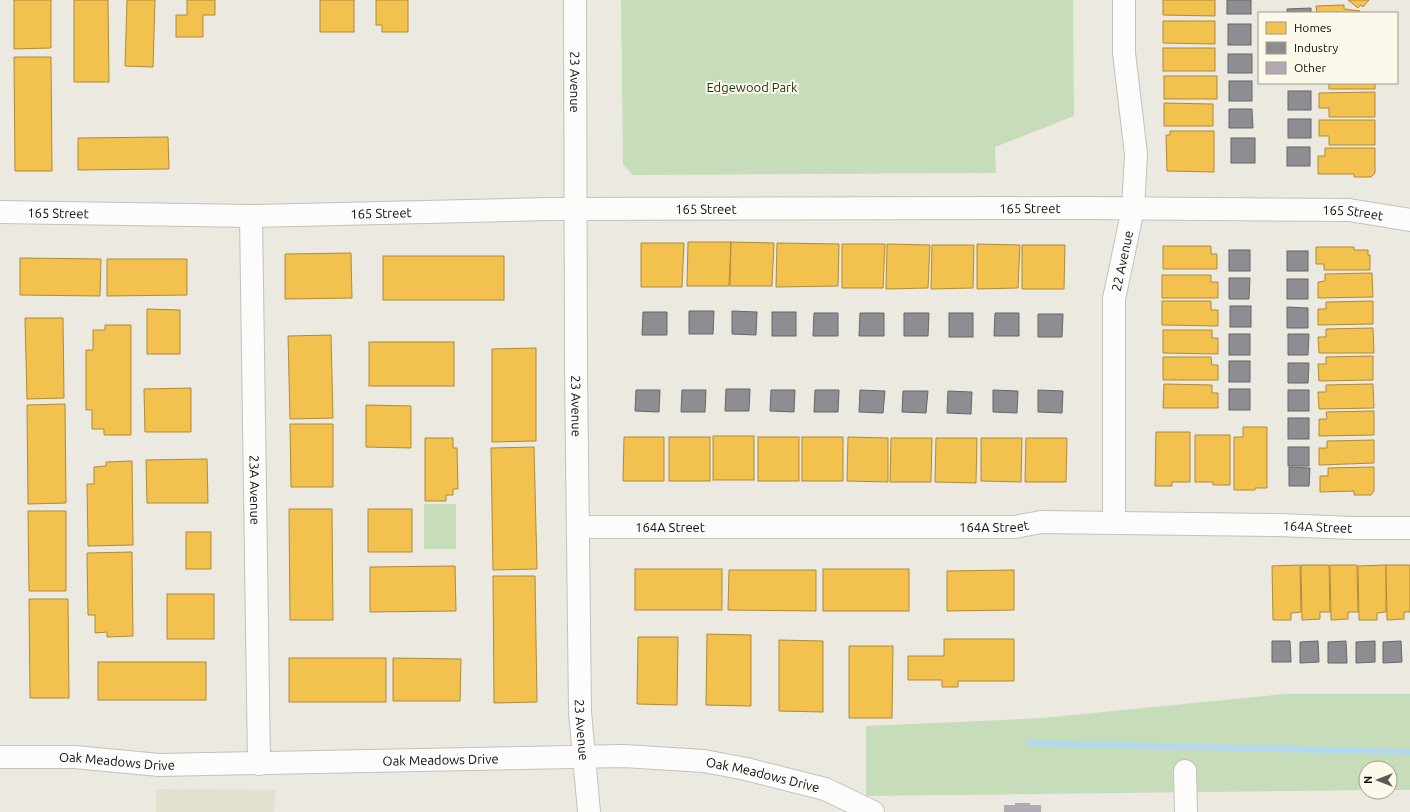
<svg xmlns="http://www.w3.org/2000/svg" width="1410" height="812" font-family="Ubuntu,sans-serif">
  <style>
    .built { fill: #e4e0d0 }
    .green { fill: #c7ddb9 }
    .homes { fill: #f2c14e; stroke: #ae8b39 }
    .industry { fill: #8d8d92; stroke: #676769 }
    .lines { fill: none; stroke-linecap: round; stroke-linejoin: round }
    .stream { stroke: #b3d9f1; stroke-width: 6 }
    .building { fill: #b2a9b5 }
    .minor-casing { stroke: #c3c1bc; stroke-width: 24 }
    .minor { stroke: #fcfcfa; stroke-width: 22 }
    .labels { text-anchor: middle; dominant-baseline: central; stroke-width: 4; stroke-linejoin: round; paint-order: stroke }
    .street-label { font-size: 13px; fill: #0e0d08; stroke: #fdf9ea }
    .park-label { font-size: 13px; fill: #1c3311; stroke: #fdf9ea }
  </style>
  <rect width="100%" height="100%" fill="#ece9e1"/>
  <polygon class="built" points="156,789 275,790 274,812 156,812"/>
  <g class="green">
    <polygon points="621,0 1073,0 1074,116 995,147 996,173 633,175 623,165"/>
    <rect x="424" y="504" width="32" height="45"/>
    <polygon points="1284,694 1410,694 1410,790 1390,790 1390,768 1366,768 1366,790 866,796 866,726 1043,718"/>
  </g>
  <g class="homes">
    <polygon points="14,0 51,0 51,48 14,49"/>
    <polygon points="74,0 108,0 109,82 74,82"/>
    <polygon points="127,0 155,0 153,67 125,66"/>
    <polygon points="187,0 215,0 215,15 203,15 203,37 176,37 176,15 187,15"/>
    <rect x="320" y="0" width="34" height="32"/>
    <polygon points="376,0 408,0 408,32 382,32 382,25 376,25"/>
    <polygon points="1163,0 1215,0 1215,16 1163,15"/>
    <polygon points="1348,0 1369,0 1363,7 1361,5 1358,8"/>
    <polygon points="1344,5 1344,9 1360,11 1360,13 1317,13 1316,6"/>
    <polygon points="1163,21 1215,21 1215,44 1163,43"/>
    <rect x="1163" y="48" width="52" height="23"/>
    <polygon points="14,57 51,57 52,171 15,171"/>
    <rect x="1164" y="76" width="53" height="23"/>
    <rect x="1329" y="83" width="46" height="6"/>
    <polygon points="1375,92 1375,117 1329,117 1329,108 1319,108 1319,93"/>
    <polygon points="1164,103 1213,104 1213,126 1164,126"/>
    <polygon points="1319,120 1375,120 1375,145 1329,145 1329,136 1319,136"/>
    <polygon points="1170,131 1214,131 1214,172 1167,171 1166,135 1170,135"/>
    <polygon points="168,137 169,169 78,170 78,138"/>
    <polygon points="1325,148 1375,148 1375,173 1371,177 1354,177 1354,174 1318,174 1318,156 1325,156"/>
    <polygon points="688,242 731,242 729,286 687,286"/>
    <polygon points="731,242 774,243 772,286 730,286"/>
    <polygon points="641,243 684,243 682,287 641,287"/>
    <polygon points="777,243 839,244 838,286 776,287"/>
    <polygon points="842,244 885,244 883,288 842,288"/>
    <polygon points="887,244 930,245 928,288 886,289"/>
    <polygon points="977,244 1020,245 1018,288 977,289"/>
    <polygon points="932,245 974,245 973,288 931,289"/>
    <polygon points="1022,245 1065,245 1064,289 1022,289"/>
    <polygon points="1163,246 1211,246 1211,254 1217,254 1217,269 1163,269"/>
    <polygon points="1316,247 1354,247 1354,250 1368,250 1368,255 1370,255 1370,270 1324,270 1324,264 1316,264"/>
    <polygon points="351,253 352,298 285,299 285,254"/>
    <rect x="383" y="256" width="121" height="44"/>
    <polygon points="20,258 101,259 100,296 20,295"/>
    <polygon points="107,259 187,259 187,295 107,296"/>
    <polygon points="1372,273 1373,297 1318,298 1318,282 1325,281 1325,274"/>
    <polygon points="1162,275 1211,275 1211,282 1218,282 1218,298 1162,298"/>
    <polygon points="1162,301 1211,301 1211,310 1218,310 1218,326 1162,325"/>
    <polygon points="1373,301 1373,324 1318,325 1318,309 1326,309 1326,302"/>
    <polygon points="147,309 180,310 180,354 147,354"/>
    <polygon points="25,318 63,318 64,398 27,399"/>
    <polygon points="105,325 131,325 131,435 104,435 104,429 92,429 92,410 86,410 86,350 93,350 93,330 105,330"/>
    <polygon points="1373,328 1374,353 1319,353 1318,337 1326,337 1326,329"/>
    <polygon points="1163,330 1212,330 1212,338 1218,338 1218,354 1163,353"/>
    <polygon points="331,335 333,418 290,419 288,336"/>
    <rect x="369" y="342" width="85" height="44"/>
    <polygon points="536,348 536,441 492,442 492,349"/>
    <polygon points="1373,356 1373,380 1319,381 1318,364 1326,364 1326,357"/>
    <polygon points="1163,357 1211,357 1212,365 1218,365 1218,380 1163,380"/>
    <polygon points="1164,384 1212,385 1212,393 1218,393 1218,408 1163,408"/>
    <polygon points="1373,384 1374,408 1319,409 1318,392 1326,392 1326,385"/>
    <polygon points="191,388 191,432 145,432 144,389"/>
    <polygon points="65,404 66,503 28,504 27,405"/>
    <polygon points="366,405 411,406 411,448 366,447"/>
    <polygon points="1374,411 1374,435 1319,436 1319,419 1327,419 1326,412"/>
    <polygon points="290,424 333,424 333,487 291,487"/>
    <polygon points="1243,427 1267,427 1267,488 1255,488 1255,490 1234,490 1234,437 1243,437"/>
    <polygon points="1156,432 1190,432 1190,482 1172,482 1172,486 1155,486"/>
    <polygon points="1195,435 1230,435 1230,485 1213,485 1213,482 1195,482"/>
    <rect x="713" y="436" width="41" height="44"/>
    <polygon points="624,437 664,437 664,481 623,481"/>
    <rect x="669" y="437" width="41" height="44"/>
    <rect x="758" y="437" width="41" height="44"/>
    <rect x="802" y="437" width="41" height="44"/>
    <polygon points="848,437 888,438 888,482 847,481"/>
    <polygon points="425,438 453,438 453,448 457,448 458,489 453,489 453,495 446,495 446,501 425,501"/>
    <polygon points="891,438 932,438 931,482 890,482"/>
    <polygon points="936,438 977,438 976,483 935,482"/>
    <polygon points="981,438 1022,438 1021,482 981,481"/>
    <polygon points="1026,438 1067,438 1066,482 1025,482"/>
    <polygon points="1374,440 1374,463 1319,465 1319,448 1327,448 1327,441"/>
    <polygon points="534,447 537,569 493,570 491,448"/>
    <polygon points="207,459 208,503 147,503 146,460"/>
    <polygon points="132,461 133,545 88,546 87,484 94,484 94,467 106,466 106,462"/>
    <polygon points="1374,467 1374,491 1371,495 1354,495 1354,491 1320,492 1320,476 1328,476 1328,468"/>
    <polygon points="289,509 332,509 333,620 290,620"/>
    <rect x="368" y="509" width="44" height="43"/>
    <polygon points="28,511 66,511 66,591 29,591"/>
    <rect x="186" y="532" width="25" height="37"/>
    <polygon points="132,552 133,636 107,637 107,632 95,633 95,615 88,615 87,553"/>
    <polygon points="1300,565 1301,612 1291,613 1291,620 1273,620 1272,566"/>
    <polygon points="1301,565 1329,565 1330,612 1320,612 1320,619 1302,620"/>
    <polygon points="1330,565 1357,565 1358,612 1348,612 1348,619 1331,620"/>
    <polygon points="1386,565 1386,612 1377,613 1377,620 1359,620 1358,566"/>
    <polygon points="1386,565 1410,565 1410,612 1404,612 1404,619 1387,620"/>
    <polygon points="455,566 456,611 370,612 370,567"/>
    <rect x="635" y="569" width="87" height="41"/>
    <rect x="823" y="569" width="86" height="42"/>
    <polygon points="729,570 816,570 816,611 728,610"/>
    <polygon points="1014,570 1014,610 947,611 947,571"/>
    <polygon points="493,576 535,576 537,702 494,703"/>
    <rect x="167" y="594" width="47" height="45"/>
    <polygon points="29,599 68,599 69,698 30,698"/>
    <polygon points="707,634 751,635 751,706 706,705"/>
    <polygon points="638,637 678,637 677,705 637,704"/>
    <polygon points="944,639 1014,639 1014,681 958,681 958,687 942,687 942,680 908,680 908,656 944,656"/>
    <polygon points="779,640 823,641 823,712 779,711"/>
    <polygon points="849,646 893,646 892,718 849,718"/>
    <rect x="289" y="658" width="97" height="44"/>
    <polygon points="393,658 461,659 460,701 393,701"/>
    <rect x="98" y="662" width="108" height="38"/>
  </g>
  <g class="industry">
    <rect x="1227" y="0" width="24" height="14"/>
    <polygon points="1311,8 1311,13 1287,13 1287,9"/>
    <rect x="1228" y="24" width="23" height="21"/>
    <rect x="1228" y="54" width="24" height="19"/>
    <rect x="1229" y="81" width="23" height="20"/>
    <rect x="1288" y="91" width="23" height="19"/>
    <polygon points="1229,109 1252,109 1253,128 1229,128"/>
    <rect x="1288" y="119" width="23" height="19"/>
    <rect x="1231" y="138" width="24" height="25"/>
    <rect x="1287" y="147" width="23" height="19"/>
    <rect x="1229" y="250" width="21" height="21"/>
    <rect x="1287" y="251" width="21" height="20"/>
    <polygon points="1229,278 1250,278 1249,299 1229,299"/>
    <rect x="1287" y="279" width="21" height="20"/>
    <rect x="1230" y="306" width="21" height="21"/>
    <polygon points="1287,307 1308,308 1308,328 1287,328"/>
    <polygon points="689,311 714,311 713,334 689,334"/>
    <polygon points="732,311 757,312 756,335 732,334"/>
    <polygon points="643,312 667,312 667,335 642,335"/>
    <rect x="772" y="312" width="24" height="24"/>
    <polygon points="814,313 838,313 838,336 813,336"/>
    <polygon points="860,313 884,313 884,336 859,336"/>
    <polygon points="904,313 929,313 928,336 904,336"/>
    <rect x="949" y="313" width="24" height="24"/>
    <polygon points="995,313 1019,313 1019,336 994,336"/>
    <polygon points="1038,314 1063,314 1062,337 1038,337"/>
    <rect x="1229" y="334" width="21" height="21"/>
    <polygon points="1288,334 1309,334 1308,355 1288,355"/>
    <rect x="1229" y="361" width="21" height="21"/>
    <polygon points="1288,363 1309,363 1308,383 1288,383"/>
    <polygon points="726,389 750,389 749,411 725,411"/>
    <rect x="1229" y="389" width="21" height="21"/>
    <polygon points="636,390 660,390 659,412 635,411"/>
    <polygon points="682,390 706,390 705,412 681,412"/>
    <polygon points="771,390 795,390 794,412 770,411"/>
    <polygon points="815,390 839,390 838,412 814,412"/>
    <polygon points="860,390 885,391 883,413 859,412"/>
    <polygon points="993,390 1018,391 1017,413 993,412"/>
    <polygon points="1038,390 1063,391 1062,413 1038,412"/>
    <rect x="1288" y="390" width="21" height="21"/>
    <polygon points="903,391 928,391 926,413 902,412"/>
    <polygon points="948,391 972,392 971,414 947,413"/>
    <rect x="1288" y="418" width="21" height="21"/>
    <rect x="1288" y="447" width="21" height="19"/>
    <polygon points="1289,467 1310,468 1309,486 1289,486"/>
    <polygon points="1272,641 1290,641 1291,662 1272,662"/>
    <polygon points="1318,641 1319,662 1300,663 1300,642"/>
    <polygon points="1346,641 1347,663 1328,663 1328,642"/>
    <polygon points="1375,641 1375,662 1356,663 1356,642"/>
    <polygon points="1401,641 1402,662 1383,663 1383,642"/>
  </g>
  <g class="lines">
    <polyline class="stream" points="1029,743 1410,752"/>
  </g>
  <polygon class="building" points="1015,803 1030,803 1030,805 1041,805 1041,812 1004,812 1004,805 1015,805"/>
  <g class="lines">
    <defs>
      <g id="minor">
        <path id="s1" d="M575,0L576,367L580,712L589,812"/>
        <path id="s2" d="M0,212L251,216L548,209L1083,208L1349,210L1410,220"/>
        <path id="s3" d="M251,216L259,764"/>
        <path id="s4" d="M1114,523V299L1133,209L1136,154L1124,53V0"/>
        <path id="s5" d="M578,527H1015L1041,522L1279,525L1353,528H1410"/>
        <path id="s6" d="M0,757H75L159,765L624,756L704,761L746,769L825,789L873,812"/>
        <polyline points="1185,771 1186,812"/>
      </g>
    </defs>
    <use href="#minor" class="minor-casing"/>
    <use href="#minor" class="minor"/>
  </g>
  <g class="labels">
    <g class="street-label">
      <text stroke="none"><textPath href="#s1" startOffset="82">23 Avenue</textPath></text>
      <text stroke="none"><textPath href="#s2" startOffset="1030">165 Street</textPath></text>
      <text stroke="none"><textPath href="#s2" startOffset="706">165 Street</textPath></text>
      <text stroke="none"><textPath href="#s2" startOffset="381">165 Street</textPath></text>
      <text stroke="none"><textPath href="#s2" startOffset="1353">165 Street</textPath></text>
      <text stroke="none"><textPath href="#s2" startOffset="58">165 Street</textPath></text>
      <text stroke="none"><textPath href="#s4" startOffset="263">22 Avenue</textPath></text>
      <text stroke="none"><textPath href="#s1" startOffset="406">23 Avenue</textPath></text>
      <text stroke="none"><textPath href="#s3" startOffset="274">23A Avenue</textPath></text>
      <text stroke="none"><textPath href="#s5" startOffset="416">164A Street</textPath></text>
      <text stroke="none"><textPath href="#s5" startOffset="92">164A Street</textPath></text>
      <text stroke="none"><textPath href="#s5" startOffset="740">164A Street</textPath></text>
      <text stroke="none"><textPath href="#s1" startOffset="730">23 Avenue</textPath></text>
      <text stroke="none"><textPath href="#s6" startOffset="441">Oak Meadows Drive</textPath></text>
      <text stroke="none"><textPath href="#s6" startOffset="117">Oak Meadows Drive</textPath></text>
      <text stroke="none"><textPath href="#s6" startOffset="765">Oak Meadows Drive</textPath></text>
    </g>
    <g class="park-label">
      <text x="752" y="87">Edgewood Park</text>
    </g>
  </g>
  <rect x="1258" y="12" width="140" height="72" fill="#fdf9ea" stroke="#9d9b90"/>
  <rect x="1266" y="22" width="20" height="12" fill="#f2c14e" stroke="#9d9b90"/>
  <text x="1294" y="32" font-size="12" fill="#0e0d08">Homes</text>
  <rect x="1266" y="42" width="20" height="12" fill="#8d8d92" stroke="#9d9b90"/>
  <text x="1294" y="52" font-size="12" fill="#0e0d08">Industry</text>
  <rect x="1266" y="62" width="20" height="12" fill="#b2a9b5" stroke="#9d9b90"/>
  <text x="1294" y="72" font-size="12" fill="#0e0d08">Other</text>
  <g transform="translate(1378 780) rotate(270)"><circle r="19" fill="#fdf9ea" stroke="#9d9b90"/>
  <path d="M0-3L7 15L0 10L-7 15Z" fill="#5c5a54"/>
  <text y="-6" font-size="11" font-weight="bold" text-anchor="middle" fill="#0e0d08">N</text>
  </g>
</svg>
